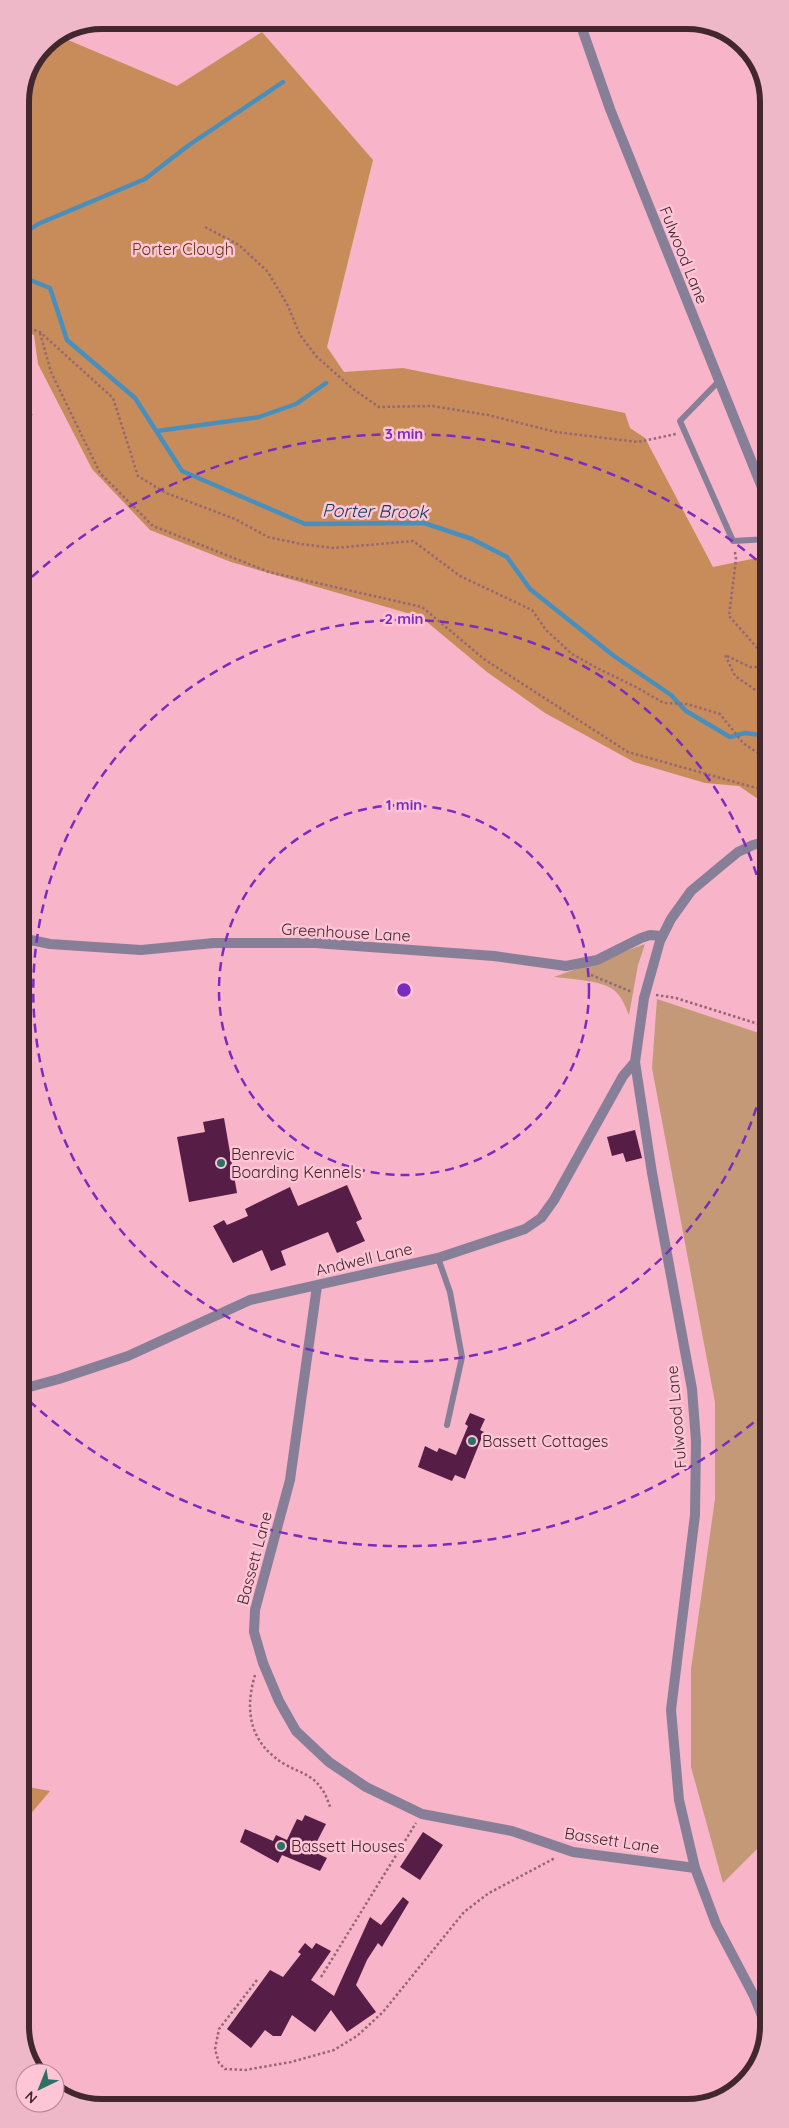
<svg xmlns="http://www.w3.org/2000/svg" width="789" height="2128" font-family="Quicksand,sans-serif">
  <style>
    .green { fill: #c49977 }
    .forest { fill: #c88c5a }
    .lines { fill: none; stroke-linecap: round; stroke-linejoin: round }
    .stream { stroke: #498fbd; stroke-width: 4.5 }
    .building { fill: #561e47 }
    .path { stroke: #956775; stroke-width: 2.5; stroke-dasharray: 2.5 2.5; stroke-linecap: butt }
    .lane { stroke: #867f97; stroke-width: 6 }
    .street { stroke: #867f97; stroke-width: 10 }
    .ring { fill: none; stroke: #7b2cbf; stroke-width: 2.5; stroke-dasharray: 9 6 }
    .poi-dot { fill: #2c7165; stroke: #fdc5d5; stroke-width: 2 }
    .labels { text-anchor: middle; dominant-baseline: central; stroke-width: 5; stroke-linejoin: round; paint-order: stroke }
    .park-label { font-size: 16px; fill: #603710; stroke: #fdc5d5 }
    .street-label { font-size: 16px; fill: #42272f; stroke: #fdc5d5 }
    .poi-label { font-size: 16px; fill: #42272f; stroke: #fdc5d5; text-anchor: start }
    .water-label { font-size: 18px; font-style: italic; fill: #023e5d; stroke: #fdc5d5 }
    .rim { fill: none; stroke: #42272f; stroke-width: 6 }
    .centre { fill: #7b2cbf; stroke: #fdc5d5; stroke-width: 2.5 }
    .ring-label { font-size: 15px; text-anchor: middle; font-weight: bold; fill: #7b2cbf; stroke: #fdc5d5; stroke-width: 5; stroke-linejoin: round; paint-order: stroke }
  </style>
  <rect width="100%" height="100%" fill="#f8b4c8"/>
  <g class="green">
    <path d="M645,944L638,965L629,1015C625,1006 622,997 615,991C603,980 570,979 554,977Z"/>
    <polygon points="657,999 768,1036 769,1837 723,1883 691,1767 691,1669 715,1499 715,1402 652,1068"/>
  </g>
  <g class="forest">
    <polygon points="262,32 373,160 327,347 344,372 403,368 625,413 630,428 645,438 713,567 767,556 767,828 758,799 739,786 705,783 634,762 545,713 487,672 421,617 231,562 150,530 92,469 38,364 34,335 20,331 20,97 44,44 61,37 177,86"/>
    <polygon points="21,400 33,415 21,419"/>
    <polygon points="23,1786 50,1791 23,1823"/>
  </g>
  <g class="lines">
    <g class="stream">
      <polyline points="20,236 38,224 145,179 189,145 283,82"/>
      <polyline points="20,276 50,288 67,340 135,398 182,471 305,524 424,523 472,539 507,557 530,589 614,656 671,695 686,711 730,737 745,733 767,736"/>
      <polyline points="157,431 259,417 296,404 326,383"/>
    </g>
  </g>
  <g class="building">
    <polygon points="224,1118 237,1193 189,1202 177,1137 205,1132 203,1122"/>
    <polygon points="635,1130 642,1158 626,1162 623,1153 612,1156 607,1137"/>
    <polygon points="347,1185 362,1219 356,1222 365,1241 337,1253 328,1232 281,1251 286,1265 271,1271 262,1250 233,1263 213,1226 224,1220 227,1225 248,1216 245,1209 290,1187 298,1206"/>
    <polygon points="470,1413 485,1419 480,1430 484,1432 465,1479 455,1475 452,1481 418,1467 425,1446 437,1452 439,1448 456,1455 468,1426 465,1424"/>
    <polygon points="305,1815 326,1824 312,1851 327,1858 320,1871 282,1855 278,1863 240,1842 245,1829 273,1841 276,1835 287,1840 297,1819 302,1821"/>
    <polygon points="423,1832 443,1845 420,1880 400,1867"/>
    <polygon points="403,1897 409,1902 382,1947 378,1943 367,1960 356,1985 376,2012 347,2032 331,2010 315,2032 292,2015 281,2036 273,2036 265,2030 251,2048 227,2029 270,1970 283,1977 301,1954 298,1952 305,1943 312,1949 316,1943 331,1951 311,1980 334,1996 370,1917 381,1925"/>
  </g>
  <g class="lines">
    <g class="path">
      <polyline points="205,227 239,245 268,272 288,306 300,335 316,356 353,389 379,407 432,406 488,415 556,432 638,442 676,434"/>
      <polyline points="20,325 40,332 113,398 138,476 166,493 235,519 268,537 301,544 334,548 413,541 460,576 532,610 546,630 572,654 597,668 636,687 664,703 687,704 720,714 743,743 767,759"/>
      <polyline points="40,333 51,372 100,473 153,526 269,572 422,607 484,659 628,752 767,791"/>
      <polyline points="735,552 736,559 729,616 767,659"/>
      <polyline points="767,667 750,667 725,655 735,676 767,698"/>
      <polyline points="591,975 632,992"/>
      <polyline points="656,995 676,998 768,1027"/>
      <path d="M255,1675C244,1712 250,1744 286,1765C298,1772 313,1775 321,1788C326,1794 328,1802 331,1809"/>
      <polyline points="321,1977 416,1823"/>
      <polyline points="257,1980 219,2029 215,2049 219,2063 225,2069 245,2070 291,2062 334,2050 357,2036 383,2012 464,1912 489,1893 555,1858"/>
    </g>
    <g class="lane">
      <polyline points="719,381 680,421 733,541 767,539"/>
      <polyline points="438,1258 450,1292 462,1357 447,1425"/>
    </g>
    <g class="street">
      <polyline points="579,20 610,109 767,500"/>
      <polyline points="767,841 753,845 738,852 721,866 691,891 671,919 660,941 644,998 635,1062 652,1173 692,1389 696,1441 695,1515 671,1710 679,1800 695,1868 716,1924 754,1996 768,2031"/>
      <polyline points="21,938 50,944 141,950 214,943 315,943 494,956 566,966 597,960 641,938 650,935 662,936"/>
      <polyline points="317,1286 290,1480 255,1610 254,1632 263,1663 279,1701 296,1731 329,1762 366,1787 422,1814 512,1831 573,1852 695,1868"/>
      <polyline points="22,1389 59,1379 128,1356 250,1300 438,1258 525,1229 541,1218 554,1200 623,1076 635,1062"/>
    </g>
  </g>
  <g class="ring">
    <circle cx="404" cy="990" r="185"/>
    <path d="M768 1064A371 371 0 1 1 767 913"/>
    <path d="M765 1413A556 556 0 0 1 25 1397M21 587A556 556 0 0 1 765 567"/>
  </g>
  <g class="poi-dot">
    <circle cx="221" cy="1163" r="5"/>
    <circle cx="472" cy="1441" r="5"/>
    <circle cx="281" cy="1846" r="5"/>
  </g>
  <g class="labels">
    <g class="park-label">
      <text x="183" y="249">Porter Clough</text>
    </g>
    <g class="street-label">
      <text transform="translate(684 255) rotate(68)">Fulwood Lane</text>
      <text transform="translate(346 932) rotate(3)">Greenhouse Lane</text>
      <text transform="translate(364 1259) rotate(-13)">Andwell Lane</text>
      <text transform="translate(676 1417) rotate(-95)">Fulwood Lane</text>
      <text transform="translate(254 1558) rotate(-75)">Bassett Lane</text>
      <text transform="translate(612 1840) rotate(9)">Bassett Lane</text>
    </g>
    <g class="poi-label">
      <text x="231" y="1154">Benrevic<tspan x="231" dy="18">Boarding Kennels</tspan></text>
      <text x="482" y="1441">Bassett Cottages</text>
      <text x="291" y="1846">Bassett Houses</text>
    </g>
    <g class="water-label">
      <text transform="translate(375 511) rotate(1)">Porter Brook</text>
    </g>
  </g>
  <path d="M0 0H789V2128H0ZM102 29H687A73 73 0 0 1 760 102V2026A73 73 0 0 1 687 2099H102A73 73 0 0 1 29 2026V102A73 73 0 0 1 102 29Z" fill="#eeb8c8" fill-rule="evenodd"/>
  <path class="rim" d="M102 29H687A73 73 0 0 1 760 102V2026A73 73 0 0 1 687 2099H102A73 73 0 0 1 29 2026V102A73 73 0 0 1 102 29Z"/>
  <circle cx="404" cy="990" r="8" class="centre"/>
  <g class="ring-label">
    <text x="404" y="439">3 min</text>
    <text x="404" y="624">2 min</text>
    <text x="404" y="810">1 min</text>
  </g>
  <g transform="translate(40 2088) rotate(223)"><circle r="24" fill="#fdc5d5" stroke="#b28693"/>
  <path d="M0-4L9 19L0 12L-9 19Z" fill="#2c7165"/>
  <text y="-8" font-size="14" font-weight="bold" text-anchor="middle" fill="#42272f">N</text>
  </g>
</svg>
